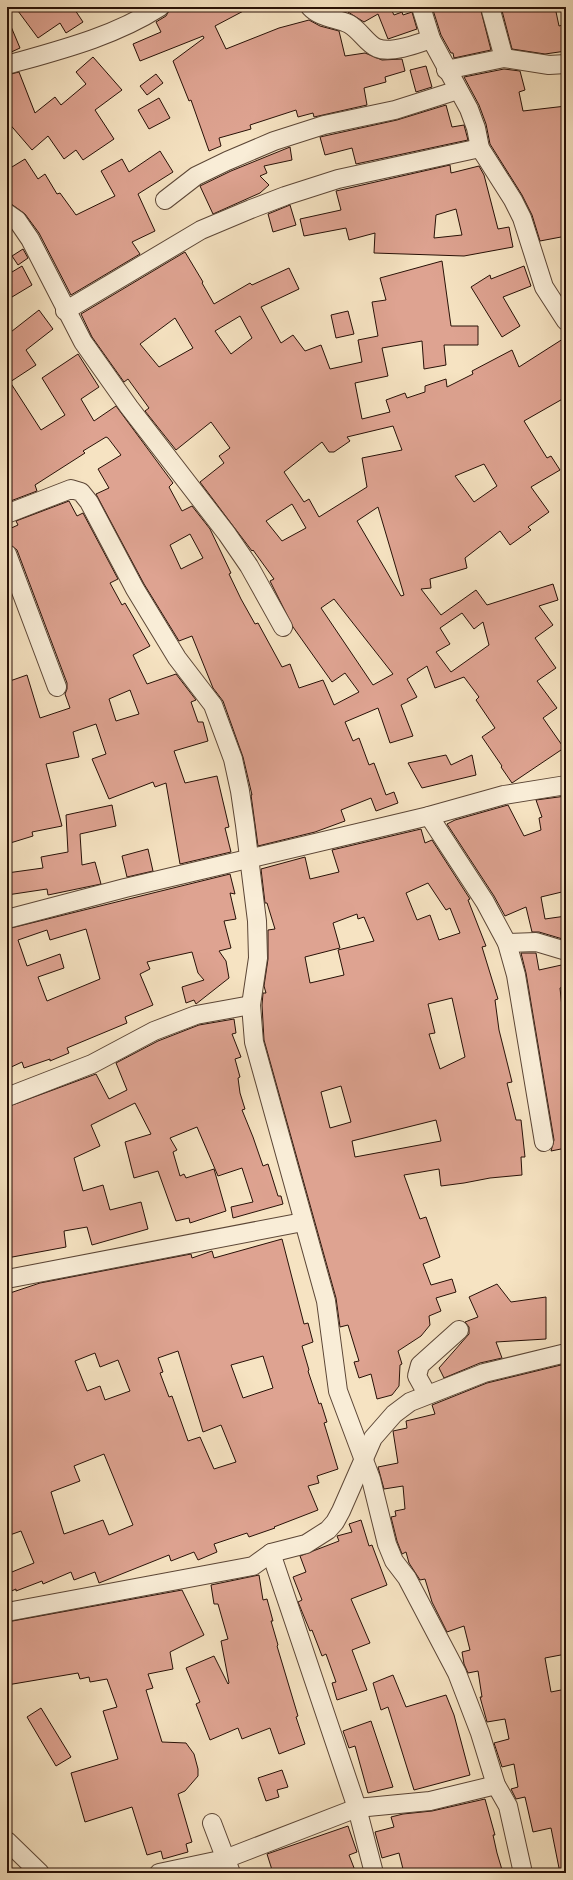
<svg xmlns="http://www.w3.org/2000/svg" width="573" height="1880" font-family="'IM FELL Great Primer',serif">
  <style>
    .building { fill: #dea391; stroke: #281107; fill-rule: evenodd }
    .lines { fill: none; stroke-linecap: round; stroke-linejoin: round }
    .minor-casing { stroke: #5c4636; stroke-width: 20 }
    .minor { stroke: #f9edd7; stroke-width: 18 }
  </style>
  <rect width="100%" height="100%" fill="#f6e3c2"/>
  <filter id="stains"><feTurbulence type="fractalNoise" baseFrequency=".005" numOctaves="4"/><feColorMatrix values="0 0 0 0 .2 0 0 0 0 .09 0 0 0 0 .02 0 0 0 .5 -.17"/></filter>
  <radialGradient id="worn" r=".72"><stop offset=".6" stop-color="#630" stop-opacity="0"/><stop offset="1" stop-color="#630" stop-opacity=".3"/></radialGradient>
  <g class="building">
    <polygon points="15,7 73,7 83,22 66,33 60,23 38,38"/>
    <polygon points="174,7 251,7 215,26 226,49 279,28 309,20 320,26 339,31 345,56 365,53 382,60 402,59 405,71 385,77 386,82 364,88 367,105 314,117 313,113 298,117 296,110 250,125 251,129 219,138 221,146 209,151 191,100 189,101 173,61 204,38 203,36 140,61 133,44 161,32 156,22 166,16 170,9"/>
    <polygon points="345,7 390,7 394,15 402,12 403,15 412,12 417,29 388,39 378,14 364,22 348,12"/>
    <polygon points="432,7 480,7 491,50 454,58 453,53 451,53 441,35"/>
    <polygon points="501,7 555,7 559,26 566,24 566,51 545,54 512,49"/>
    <polygon points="7,17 20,48 7,54"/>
    <polygon points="93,57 122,90 95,110 114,139 83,160 76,150 64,159 48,136 32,150 7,121 7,75 19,72 35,113 55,97 61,105 86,84 76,72"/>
    <polygon points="426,66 432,87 416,92 410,70"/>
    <polygon points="504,69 520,71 525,90 519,92 523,111 566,106 566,234 561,237 540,241 532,215 522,195 490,144 486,124 479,105 464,77"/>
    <polygon points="156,74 163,83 147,95 140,86"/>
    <polygon points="159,98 170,118 149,129 138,110"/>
    <polygon points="446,105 452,127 464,125 468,140 356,164 352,148 325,155 320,137 397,120"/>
    <polygon points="290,147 292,160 264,166 267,173 260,176 269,185 260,193 213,214 200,186 231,171"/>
    <polygon points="160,151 173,172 138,194 155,231 132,242 140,254 71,295 39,233 25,214 7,201 7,170 25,159 38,179 45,174 57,194 60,193 76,215 115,196 101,171 122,159 129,172"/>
    <path d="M450,165L451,173L479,166L484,175L498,229L509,227L513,247L464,256L374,253L375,233L349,240L346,228L304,236L300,219L341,210L336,191ZM456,209L462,235L434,238L436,215Z"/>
    <polygon points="290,205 296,225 273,232 268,214"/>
    <polygon points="23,249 28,258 18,265 12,256"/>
    <path d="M185,252L203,282L202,283L214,304L250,283L252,285L289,268L299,289L261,307L281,343L293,335L305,351L321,345L330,369L362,362L358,340L378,336L372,302L386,300L380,278L442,261L451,326H478V345H444L446,365L424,369L422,341L382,348L388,376L355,383L362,419L390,412L386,400L405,393L407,398L425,392V386L446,379L447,387L473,374L472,371L512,350L519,367L566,337V397L524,421L547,458L551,456L560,470L531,487L549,512L528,527L531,530L510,545L500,531L465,558L467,568L430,579L431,588L421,589L441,615L476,590L487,605L553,584L558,600L539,606L553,625L535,638L556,668L537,681L557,708L543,718L564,748L512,783L501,767L502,766L482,737L495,728L476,700L479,697L464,677L435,688L427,666L407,679L417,697L401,705L413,736L390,743L378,708L345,722L353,741L359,738L369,765L374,763L386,795L394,792L398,803L376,811L371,798L341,810L345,821L315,832L258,846L251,795H252L243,757L223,701L213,688L192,636L179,641L144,584L96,494L109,488L98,469L121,455L108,438L106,437L83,451L85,453L35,485L37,491L8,502L7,501V335L39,310L53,329L26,350L36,365L10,382L41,430L65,415L42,378L78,354L99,387L81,399L94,421L116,406L173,483L169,487L182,511L192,506L210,529L231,573L229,574L241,599L255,624L258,623L282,667L290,664L299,688L323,680L334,705L359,692L345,673L332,682L293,627L270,581L274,579L253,550L252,551L200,482L224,463L219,456L230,448L211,422L176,450L145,411L149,408L128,379L124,382L92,337L81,314ZM240,316L252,338L231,354L215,331ZM175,318L193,348L159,367L140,344ZM393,426L402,450L362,458L367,487L319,517L309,499L304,502L284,472L322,442L329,452H334L350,441L347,437ZM484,464L497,486L474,502L455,476ZM292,504L306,528L282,541L266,521ZM378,507L404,595L401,596L357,521ZM190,534L203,558L181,569L170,545ZM334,599L393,674L373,685L321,608ZM462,613L474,629L483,622L489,645L451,672L436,652L450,644L440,628Z"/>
    <polygon points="22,266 32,285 7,300 7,275"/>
    <polygon points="524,266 531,286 503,297 520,326 502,337 471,287 490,275 491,279"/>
    <polygon points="348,311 354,334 336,338 331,315"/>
    <path d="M69,501L77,516L83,513L118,579L110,583L122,605L125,603L150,646L133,655L147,684L176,674L196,700L191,702L198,722H203L208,741L174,751L185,783L217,776L229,827L225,828L231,852L180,864L166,783L155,787L153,782L109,799L92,759L106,754L96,724L73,732L79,757L46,764L62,826L32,832L33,836L7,844V682L27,675L40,718L70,708L65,694L67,689V683L17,550L7,542V530L18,525L16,521ZM130,690L139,714L116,721L109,699Z"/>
    <polygon points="446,755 451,765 472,755 476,775 422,788 408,763"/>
    <polygon points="566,796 566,891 541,897 545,919 566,916 566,940 539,932 532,932 526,907 505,916 494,896 447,824 455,820 508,805 524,836 541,830 539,818 542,817 536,800"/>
    <polygon points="112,805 116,826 80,834 82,865 95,862 101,884 48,895 47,889 7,895 7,873 43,868 41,857 68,852 66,815"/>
    <path d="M421,829L425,843L432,840L470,899L468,900L486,946L482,947L498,999L495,1000L499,1030L512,1082L507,1083L516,1120H521L525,1157H521L522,1175L490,1178L464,1183L441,1186L439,1169L404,1175L420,1219L426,1217L440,1257L423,1264L431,1285L452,1279L456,1292L436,1298L441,1311L429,1316L430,1325L421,1336L398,1351L402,1364L400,1365L399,1386L392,1395L377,1399L371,1374L359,1378L354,1362L359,1361L348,1325L340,1327L336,1298L264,1040L262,1005L263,993H266L264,986L268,959V930L275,929L267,903H265L261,869L305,857L310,879L339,872L332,850ZM428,883L446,910L450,908L460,933L439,940L430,915L417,920L406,893ZM357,914L358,919L364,917L374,941L338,950L344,975L310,983L305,957L340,948L333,923ZM452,998L465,1057L440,1069L429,1034L435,1033L428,1004ZM341,1086L351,1122L330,1128L321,1092ZM436,1120L441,1141L355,1157L352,1141Z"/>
    <polygon points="148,849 153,871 127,877 122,856"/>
    <path d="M230,874L235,894L230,893L236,919L224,921L231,948L219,951L226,961L229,978L196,1004L194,1000L186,1003L182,987L204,980L198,973L192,952L147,962L150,969L140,974L153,1005L125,1017L127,1023L67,1048L69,1053L50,1061V1059L24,1068L22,1062L7,1069V929ZM86,929L100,979L47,1001L38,977L64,968L60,954L27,966L18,940L47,930L50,940Z"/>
    <polygon points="521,953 536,953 539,970 566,964 566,986 560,988 563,1017 566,1016 566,1148 551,1151 554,1140 526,973"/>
    <polygon points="234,1019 236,1033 232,1034 241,1057 235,1059 240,1077 238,1078 240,1093 245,1109 242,1110 253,1137 263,1166 268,1164 278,1196 281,1196 283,1204 233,1218 231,1207 253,1202 242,1168 218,1176 197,1127 170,1138 177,1150 173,1152 180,1176 184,1174 186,1178 214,1169 226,1211 190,1223 189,1218 176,1221 158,1171 134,1178 125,1142 151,1134 135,1103 91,1125 100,1146 74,1158 83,1191 103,1185 110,1210 141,1202 148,1229 92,1245 87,1227 64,1231 66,1247 7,1258 7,1107 96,1074 109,1099 127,1090 116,1063 158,1041 199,1025"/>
    <path d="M282,1239L304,1324L308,1323L313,1342L302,1346L309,1370L308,1371L319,1404L321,1403L327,1422L324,1423L338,1469L317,1476L319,1483L308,1486L318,1510L274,1527L275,1528L249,1537L247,1533L214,1544L217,1552L198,1560L194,1552L171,1561L169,1555L99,1583L95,1572L74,1580L71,1572L43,1584L42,1581L16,1591V1589L7,1593V1574L34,1563L21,1531L7,1536V1294L40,1283L191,1254L192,1258L212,1251L214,1258ZM178,1351L203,1432L221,1425L236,1462L214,1469L200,1437L188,1441L172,1396L169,1397L160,1373L163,1372L158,1358ZM95,1353L100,1367L118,1360L130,1391L105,1400L100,1386L87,1391L75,1361ZM263,1356L273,1388L243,1398L231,1365ZM104,1454L133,1525L109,1535L103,1520L64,1534L51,1492L80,1481L74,1466Z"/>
    <polygon points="497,1284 511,1302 546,1297 546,1339 496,1342 502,1358 480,1363 444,1378 439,1368 469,1334 469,1327 465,1322 478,1317 469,1297"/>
    <polygon points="565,1364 566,1468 563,1468 566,1487 562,1488 566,1512 566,1654 545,1658 551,1692 566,1689 566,1873 560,1873 551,1828 533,1832 525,1797 516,1799 511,1789 518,1787 514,1764 502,1767 494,1743 509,1739 505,1719 487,1722 480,1697 482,1697 478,1671 468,1673 464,1664 462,1652 470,1650 464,1626 447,1632 432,1602 425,1579 420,1580 409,1563 406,1552 402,1554 397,1541 391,1517 396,1516 395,1511 405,1509 403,1486 384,1489 378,1467 398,1463 393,1431 407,1428 406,1421 435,1414 432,1405 487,1383"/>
    <polygon points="361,1520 369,1546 372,1545 387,1585 351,1599 370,1643 352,1650 367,1690 337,1700 332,1683 336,1682 326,1654 322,1656 312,1630 310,1631 298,1602 302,1600 293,1577 306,1572 300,1556 339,1541 337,1536 352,1532 349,1524"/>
    <polygon points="259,1575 263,1600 267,1599 273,1621 271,1621 278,1645 277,1646 298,1716 296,1717 305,1744 279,1754 270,1728 242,1739 238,1728 210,1740 196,1704 200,1702 186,1668 214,1656 228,1684 229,1683 221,1641 228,1639 218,1604 214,1604 211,1585"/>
    <polygon points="182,1590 204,1635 170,1652 173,1669 148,1674 153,1688 146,1690 162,1742 186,1743 194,1754 198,1769 198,1776 185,1791 178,1794 192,1842 186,1844 188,1852 163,1859 161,1851 147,1855 132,1807 85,1822 71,1773 118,1759 103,1711 117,1707 107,1679 90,1682 89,1677 80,1679 78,1673 7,1685 7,1622"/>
    <polygon points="393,1675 406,1707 446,1695 454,1715 470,1775 414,1790 388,1707 381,1710 373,1683"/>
    <polygon points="41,1708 71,1757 56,1766 27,1717"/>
    <polygon points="371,1721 393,1787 368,1793 355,1746 349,1748 343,1731"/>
    <polygon points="282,1770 288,1787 277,1790 279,1797 266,1801 258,1778"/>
    <polygon points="485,1799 495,1835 493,1835 497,1853 503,1873 404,1873 399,1853 382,1858 375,1832 394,1827 391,1817 403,1814 432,1811"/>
    <polygon points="348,1826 357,1852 349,1855 356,1873 273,1873 267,1854"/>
  </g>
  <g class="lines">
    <defs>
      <g id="minor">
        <path d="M310,7C320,18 336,18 349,24C360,30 367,44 377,48C391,54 417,44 431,39"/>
        <polyline points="421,7 431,39 469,109 476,128 480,148 513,200 522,218 544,287 566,321"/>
        <polyline points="490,7 504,58"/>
        <path d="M7,65C60,50 113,37 160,7"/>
        <polyline points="446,70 504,58 549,65 566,64"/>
        <polyline points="165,200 196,176 227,161 274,141 324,125 395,110 458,90"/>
        <polyline points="7,213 17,220 30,239 83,342 129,407 227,534 249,566 283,627"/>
        <polyline points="65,311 201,230 251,209 285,196 338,179 480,148"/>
        <polyline points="9,513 71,489 81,492 89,502 135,589 177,658 213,705 233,759 240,791 245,825 257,921 258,958 251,1005 254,1042 326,1301 338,1391 371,1479 387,1544 394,1561 407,1578 457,1673 480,1733 496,1785 508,1806 523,1873"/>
        <polyline points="7,554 57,687"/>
        <polyline points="429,816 485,902 507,943 516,975 544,1142"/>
        <polyline points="7,919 125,888 429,816 504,795 566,785"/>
        <polyline points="507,943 536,942 566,951"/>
        <polyline points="7,1097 92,1064 154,1031 196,1015 251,1005"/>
        <polyline points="7,1279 303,1222"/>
        <polyline points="427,1394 417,1376 420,1365 459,1330"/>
        <polyline points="271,1553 357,1808 374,1873"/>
        <polyline points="7,1612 253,1566 271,1553 306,1544 328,1530 335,1522 341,1511 373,1438 394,1414 410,1402 484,1373 566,1353"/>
        <polyline points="212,1823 231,1873"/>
        <polyline points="7,1841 40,1873"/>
        <polyline points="159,1873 225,1859 357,1808 430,1801 496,1785"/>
      </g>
    </defs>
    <use href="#minor" class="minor-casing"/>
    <use href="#minor" class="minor"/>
  </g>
  <rect width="573" height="1880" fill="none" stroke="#f6e3c2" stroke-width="24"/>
  <rect x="8" y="8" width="557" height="1864" fill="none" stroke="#281107" stroke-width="2"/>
  <rect x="12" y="12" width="549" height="1856" fill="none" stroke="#281107"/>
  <rect width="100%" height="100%" filter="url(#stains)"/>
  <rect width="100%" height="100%" fill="url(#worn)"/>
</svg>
